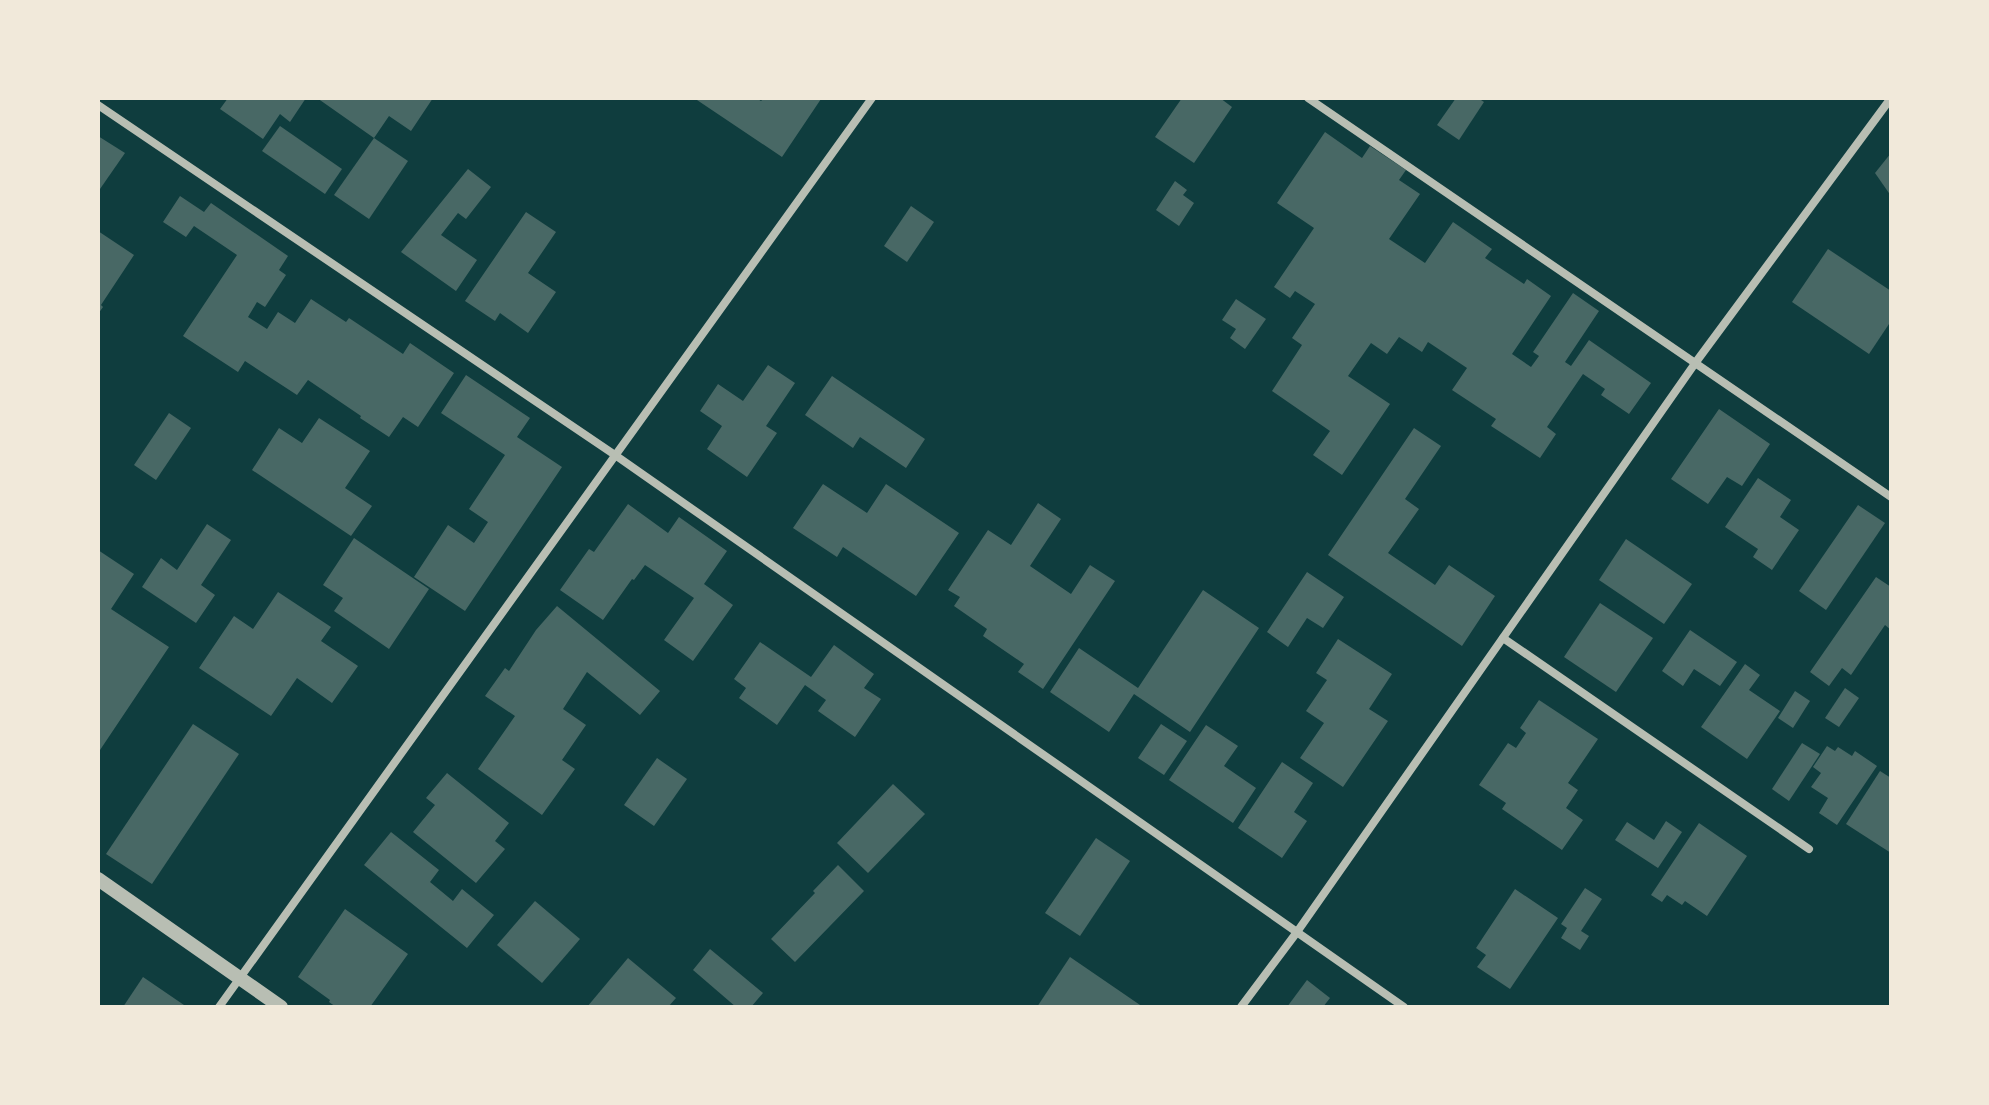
<svg xmlns="http://www.w3.org/2000/svg" width="1989" height="1105" font-family="'Public Sans',sans-serif">
  <style>
    .building { fill: #486865 }
    .lines { fill: none; stroke-linecap: round; stroke-linejoin: round }
    .minor { stroke: #b8beb3; stroke-width: 8 }
    .tertiary { stroke: #b8beb3; stroke-width: 14 }
  </style>
  <rect width="100%" height="100%" fill="#0f3d3e"/>
  <g class="building">
    <polygon points="228,98 306,98 290,122 280,114 263,139 220,109"/>
    <polygon points="317,98 433,98 411,131 389,116 374,138"/>
    <polygon points="694,98 756,98 761,101 764,98 821,99 782,157"/>
    <polygon points="1182,98 1220,98 1232,107 1194,163 1155,137"/>
    <polygon points="1456,98 1478,98 1484,102 1459,140 1437,125"/>
    <polygon points="280,126 342,169 325,194 262,151"/>
    <polygon points="1325,132 1362,158 1370,146 1406,170 1399,180 1420,194 1389,239 1425,263 1453,222 1492,249 1485,258 1524,284 1527,279 1551,296 1512,354 1531,367 1539,356 1533,352 1573,293 1599,311 1565,362 1571,366 1589,340 1651,383 1629,414 1601,395 1605,389 1583,374 1547,427 1556,434 1540,458 1491,426 1496,419 1452,390 1467,368 1428,342 1422,352 1399,337 1387,354 1371,343 1348,376 1390,404 1342,475 1313,455 1330,431 1272,391 1302,345 1292,338 1315,304 1295,291 1290,298 1274,287 1314,228 1277,203"/>
    <polygon points="98,136 125,153 100,189 98,188"/>
    <polygon points="374,138 408,161 369,219 334,195"/>
    <polygon points="1891,153 1891,196 1875,173"/>
    <polygon points="468,169 491,187 466,219 458,213 441,235 477,260 456,291 401,252"/>
    <polygon points="1175,181 1187,190 1183,195 1194,203 1179,226 1156,210"/>
    <polygon points="180,196 204,212 211,203 288,256 279,270 286,275 265,307 257,302 248,317 267,329 278,312 295,323 311,299 346,322 349,318 403,354 410,343 454,373 418,427 403,417 389,437 360,418 361,416 308,380 297,395 245,361 238,372 183,336 237,255 194,226 186,237 163,222"/>
    <polygon points="911,206 934,222 907,262 884,246"/>
    <polygon points="526,212 556,232 528,273 556,292 528,333 500,313 495,321 465,301"/>
    <polygon points="98,231 134,255 101,305 103,307 98,314"/>
    <polygon points="1828,249 1891,291 1891,321 1869,354 1792,302"/>
    <polygon points="1236,299 1266,319 1245,349 1230,338 1236,329 1222,320"/>
    <polygon points="768,365 795,383 766,426 777,433 747,477 707,449 722,426 700,411 718,384 743,401"/>
    <polygon points="466,375 530,418 517,437 562,467 465,611 414,577 448,525 474,543 488,522 469,509 505,455 441,413"/>
    <polygon points="832,376 925,439 906,468 860,437 853,448 805,415"/>
    <polygon points="1719,409 1770,444 1742,486 1727,477 1708,504 1671,479"/>
    <polygon points="169,413 191,428 156,480 134,465"/>
    <polygon points="319,418 370,451 345,488 372,506 351,536 252,470 279,428 302,443"/>
    <polygon points="1414,428 1441,446 1405,499 1419,509 1388,553 1435,585 1449,565 1495,596 1462,646 1328,555"/>
    <polygon points="1758,478 1791,500 1780,517 1799,530 1772,570 1753,557 1758,549 1725,527"/>
    <polygon points="823,484 867,513 886,484 959,533 916,596 843,547 837,557 793,528"/>
    <polygon points="1038,503 1061,519 1030,566 1071,594 1090,565 1115,581 1043,689 1018,672 1024,664 983,636 987,629 954,606 960,597 948,590 988,530 1011,545"/>
    <polygon points="628,504 668,533 679,517 727,551 704,584 733,605 693,661 664,640 694,598 645,565 634,580 632,579 603,620 560,590 589,549 594,552"/>
    <polygon points="1858,505 1885,523 1826,610 1799,591"/>
    <polygon points="207,524 231,540 201,585 215,595 196,623 142,587 161,558 177,570"/>
    <polygon points="354,538 429,589 389,649 334,611 343,598 323,585"/>
    <polygon points="1626,539 1692,584 1664,624 1599,580"/>
    <polygon points="98,550 134,574 111,609 169,647 98,753"/>
    <polygon points="1307,572 1344,597 1323,628 1307,618 1288,647 1267,632"/>
    <polygon points="1876,577 1891,587 1891,630 1885,625 1851,675 1842,668 1829,686 1810,672"/>
    <polygon points="1203,590 1259,628 1190,732 1134,694 1109,732 1050,692 1079,648 1138,688"/>
    <polygon points="278,592 331,627 321,641 358,666 332,703 297,678 271,716 199,668 234,616 253,629"/>
    <polygon points="1600,603 1653,638 1616,692 1564,657"/>
    <polygon points="557,606 660,691 640,715 587,672 563,709 586,725 562,760 575,769 542,815 478,769 515,716 485,696 505,668 509,671 536,630"/>
    <polygon points="1690,630 1737,662 1720,686 1694,669 1683,686 1662,671"/>
    <polygon points="1338,639 1392,674 1369,709 1388,721 1343,787 1300,758 1324,723 1306,711 1327,680 1316,673"/>
    <polygon points="760,642 811,677 834,645 874,674 864,688 881,699 855,737 818,711 826,700 805,685 777,725 739,698 746,688 734,679"/>
    <polygon points="1745,664 1760,675 1749,690 1780,711 1747,759 1701,727"/>
    <polygon points="1845,688 1859,698 1839,727 1825,718"/>
    <polygon points="1795,691 1810,701 1793,728 1778,718"/>
    <polygon points="1539,700 1598,739 1568,783 1578,790 1566,808 1583,820 1562,850 1502,809 1506,803 1479,785 1508,743 1516,748 1526,733 1520,728"/>
    <polygon points="193,724 239,754 152,884 106,854"/>
    <polygon points="1161,724 1187,741 1164,775 1138,758"/>
    <polygon points="1206,725 1238,746 1224,766 1256,788 1233,823 1169,780"/>
    <polygon points="1802,743 1820,754 1789,801 1772,789"/>
    <polygon points="1827,746 1835,751 1838,747 1852,756 1855,751 1877,766 1837,825 1819,813 1828,798 1811,787 1821,773 1813,767"/>
    <polygon points="657,758 687,779 654,826 624,805"/>
    <polygon points="1282,762 1313,783 1294,812 1307,821 1282,858 1238,828"/>
    <polygon points="1880,771 1891,778 1891,853 1846,824"/>
    <polygon points="447,773 509,823 495,841 505,849 476,883 413,832 435,805 426,798"/>
    <polygon points="893,784 925,814 868,873 837,843"/>
    <polygon points="1666,821 1682,832 1658,868 1615,840 1627,822 1654,840"/>
    <polygon points="1699,823 1747,856 1707,916 1685,901 1682,905 1667,895 1662,902 1651,895"/>
    <polygon points="391,832 439,870 430,882 453,901 462,889 494,915 467,948 364,865"/>
    <polygon points="1096,838 1130,861 1080,936 1045,913"/>
    <polygon points="838,865 864,891 795,962 771,939 815,893 813,891"/>
    <polygon points="1585,888 1602,899 1581,931 1589,936 1580,950 1561,938 1567,928 1561,924"/>
    <polygon points="1515,889 1558,918 1510,989 1477,967 1486,955 1476,948"/>
    <polygon points="535,901 580,939 542,983 497,945"/>
    <polygon points="345,909 408,954 370,1007 336,1007 329,1002 330,1000 298,977"/>
    <polygon points="710,949 763,993 751,1007 736,1007 693,970"/>
    <polygon points="1070,957 1143,1007 1037,1007"/>
    <polygon points="628,958 676,998 668,1007 587,1007"/>
    <polygon points="143,977 184,1005 183,1007 123,1007"/>
    <polygon points="1307,980 1330,998 1323,1007 1287,1007"/>
  </g>
  <g class="lines">
    <g class="minor">
      <polyline points="1308,98 1891,497"/>
      <polyline points="98,105 615,455 1404,1007"/>
      <polyline points="1503,638 1809,849"/>
      <polyline points="219,1007 872,98"/>
      <polyline points="1241,1007 1297,932 1696,362 1891,98"/>
    </g>
    <polyline class="tertiary" points="98,879 281,1007"/>
  </g>
  <rect width="1989" height="1105" fill="none" stroke="#f1e9da" stroke-width="200"/>
</svg>
